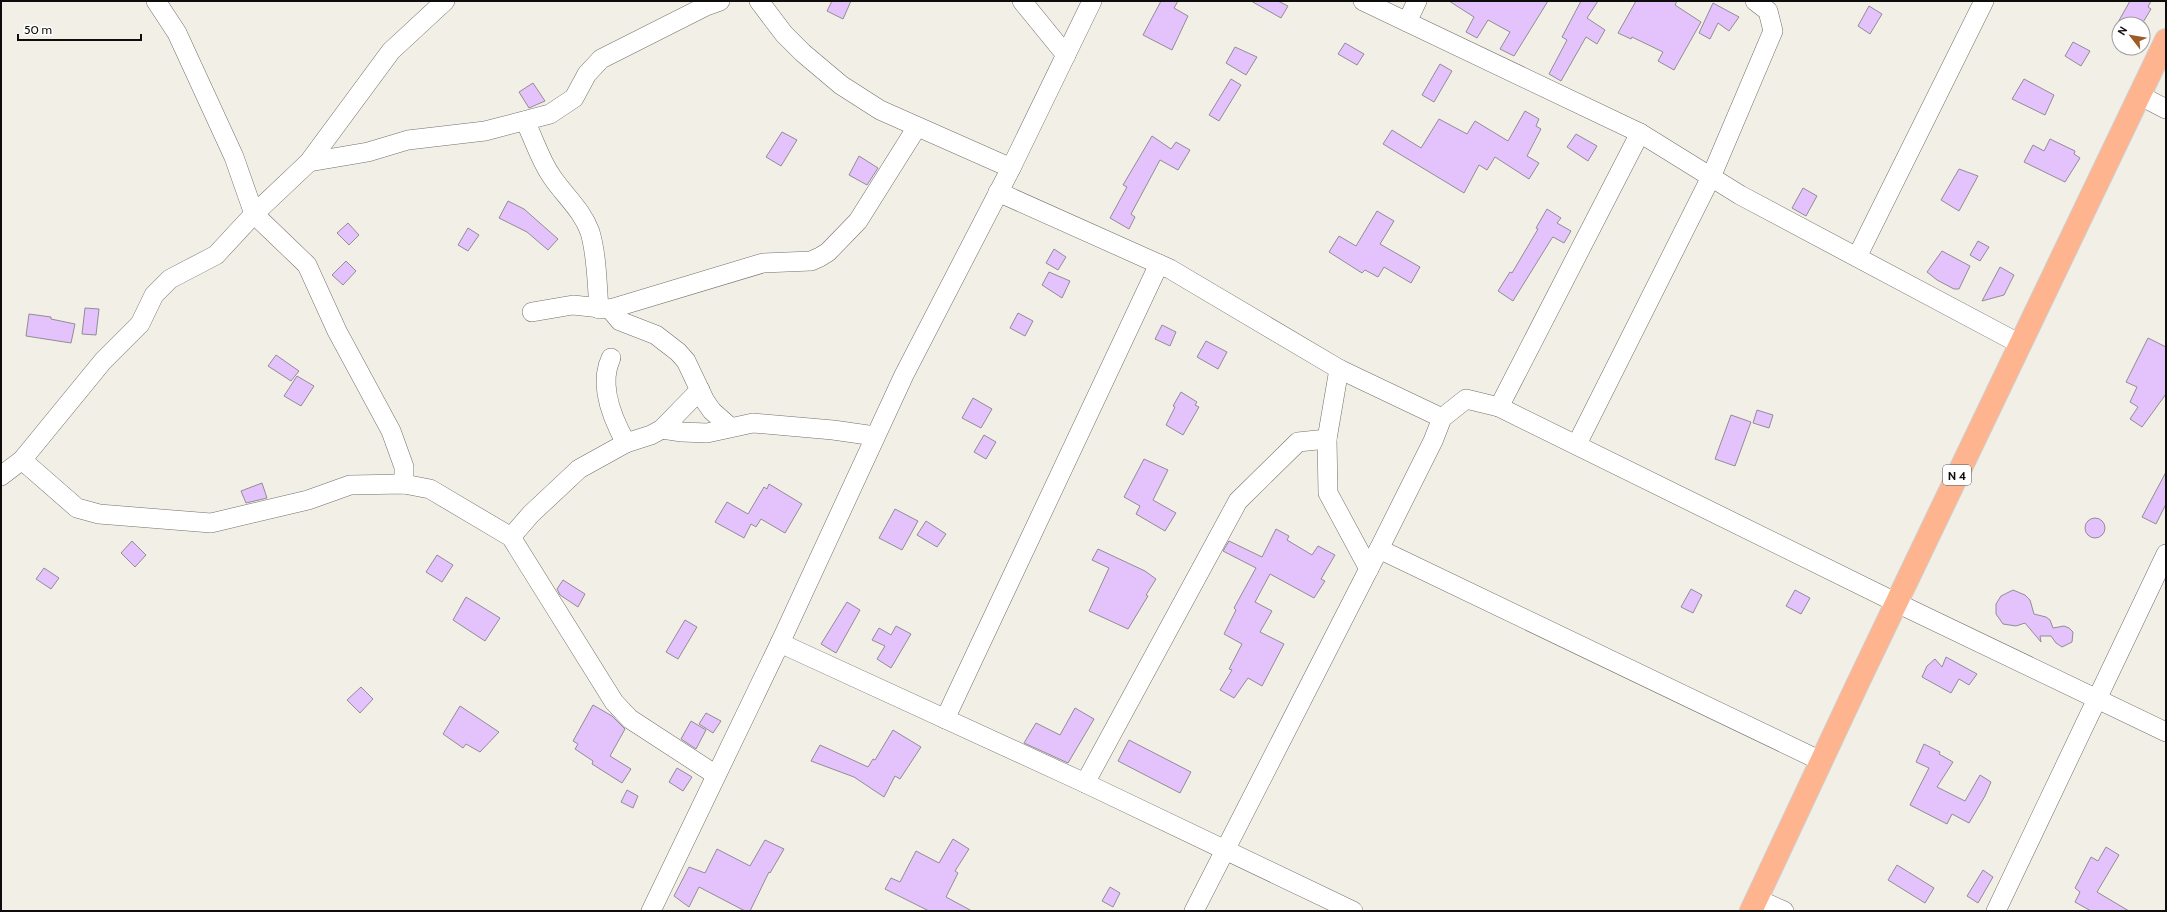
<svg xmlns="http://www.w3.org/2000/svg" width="2167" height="912" font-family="Cabin,sans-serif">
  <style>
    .building { fill: #e4c3fc; stroke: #918d95 }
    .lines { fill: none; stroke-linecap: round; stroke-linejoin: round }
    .minor-casing { stroke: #737069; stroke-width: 20 }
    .trunk-casing { stroke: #cfcfce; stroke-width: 24 }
    .minor { stroke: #fff; stroke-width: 19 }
    .trunk { stroke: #feb48f; stroke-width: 22 }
    .labels { text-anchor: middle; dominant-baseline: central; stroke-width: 3; stroke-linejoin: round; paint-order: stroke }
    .shield { fill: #fff; stroke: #565654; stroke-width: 1 }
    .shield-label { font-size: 12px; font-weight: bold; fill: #0e0d0b }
  </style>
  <rect width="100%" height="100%" fill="#f2efe6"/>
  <g class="building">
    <polygon points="832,1 851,1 843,19 827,11"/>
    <polygon points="1161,1 1178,1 1174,8 1188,16 1172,50 1143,35"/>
    <polygon points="1251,1 1278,1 1288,6 1281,18"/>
    <polygon points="1449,1 1548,1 1514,56 1500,49 1510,32 1488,20 1477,38 1466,32 1474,17"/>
    <polygon points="1581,1 1598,1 1587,18 1605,30 1597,44 1586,37 1561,81 1549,74 1567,40 1562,37"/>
    <polygon points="1636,1 1677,1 1675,5 1701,22 1674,70 1658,61 1663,52 1632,37 1631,39 1618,33"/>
    <polygon points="2130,1 2151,1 2148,7 2151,9 2142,24 2117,24"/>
    <polygon points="1713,3 1739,17 1729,31 1718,23 1710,39 1699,33"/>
    <polygon points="1869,6 1882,14 1870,34 1858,26"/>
    <polygon points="2073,42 2090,51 2081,66 2065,56"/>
    <polygon points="1345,43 1364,54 1357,65 1338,54"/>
    <polygon points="1235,47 1257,57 1246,75 1226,63"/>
    <polygon points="1440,64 1452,71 1434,102 1422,95"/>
    <polygon points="1231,79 1241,85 1219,121 1209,115"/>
    <polygon points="2024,79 2054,95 2045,115 2012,99"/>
    <polygon points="533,83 545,101 529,108 519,92"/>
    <polygon points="1525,111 1539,119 1536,126 1541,129 1527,156 1539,163 1529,179 1495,157 1487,170 1479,165 1464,193 1383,144 1392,130 1421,148 1439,119 1467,134 1475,121 1508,141"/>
    <polygon points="782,132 797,140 781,166 766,157"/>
    <polygon points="1576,134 1597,146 1588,161 1567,147"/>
    <polygon points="1152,136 1171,149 1176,142 1190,150 1178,170 1160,160 1131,214 1135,217 1129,229 1110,218 1127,187 1123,185"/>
    <polygon points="2050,139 2075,151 2074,154 2080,158 2065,182 2024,162 2033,145 2044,151"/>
    <polygon points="859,156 878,168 867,185 849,175"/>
    <polygon points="1959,169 1978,176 1959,211 1941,200"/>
    <polygon points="1803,188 1817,196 1806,216 1792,208"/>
    <polygon points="508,201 524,209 558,239 548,250 527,232 499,218"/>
    <polygon points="1547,209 1561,218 1557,223 1571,231 1564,243 1553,237 1552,238 1513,301 1498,291 1510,272 1512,273 1538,229 1536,228"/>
    <polygon points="1377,211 1394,221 1380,244 1420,267 1411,283 1384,267 1378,277 1365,270 1362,273 1329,252 1339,236 1356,246"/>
    <polygon points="348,223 359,235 349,245 337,233"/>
    <polygon points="468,228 479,235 468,251 458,245"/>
    <polygon points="1978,241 1989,247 1980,261 1970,255"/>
    <polygon points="1054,249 1066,257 1058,270 1046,263"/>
    <polygon points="1942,251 1970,266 1959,289 1954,289 1937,280 1927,272"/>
    <polygon points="346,261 356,271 343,285 332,275"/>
    <polygon points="2000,267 2014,275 2004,295 1982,301"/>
    <polygon points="1049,272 1070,281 1062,298 1042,285"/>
    <polygon points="85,308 99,309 96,335 82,334"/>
    <polygon points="1018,313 1033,321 1025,336 1010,328"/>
    <polygon points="29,314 51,317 51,319 75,324 71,343 26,336"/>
    <polygon points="1162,325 1176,332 1170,346 1155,339"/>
    <polygon points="2148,338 2166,347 2166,394 2142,427 2130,419 2138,407 2130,402 2137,387 2126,382"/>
    <polygon points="1206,341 1227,352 1218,369 1197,357"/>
    <polygon points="276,355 299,371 291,381 268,366"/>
    <polygon points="297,376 314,386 301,406 284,396"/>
    <polygon points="1181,392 1197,402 1195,405 1199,407 1183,435 1166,425 1175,407 1173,406"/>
    <polygon points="973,398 992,409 981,428 962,418"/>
    <polygon points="1757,410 1773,415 1769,428 1753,423"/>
    <polygon points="1731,415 1751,422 1735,466 1715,459"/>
    <polygon points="984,435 996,442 986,459 974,452"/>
    <polygon points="1144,459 1168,470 1153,500 1176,513 1165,531 1136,514 1140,506 1124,497"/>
    <polygon points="2166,472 2166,504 2156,524 2142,517"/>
    <polygon points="262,483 267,498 246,503 241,491"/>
    <polygon points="769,484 802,504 785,533 761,519 756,527 751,524 744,538 715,522 727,502 748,514 764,487 767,489"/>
    <polygon points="895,509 918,521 902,550 879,538"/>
    <circle cx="2095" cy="528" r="10"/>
    <polygon points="926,521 946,534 937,547 917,535"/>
    <polygon points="1276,529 1289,536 1287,540 1312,555 1318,546 1335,555 1321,579 1325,581 1314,598 1270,574 1255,602 1272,611 1260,632 1284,644 1262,686 1248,678 1234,698 1220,690 1232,670 1229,669 1242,644 1224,634 1236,610 1234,608 1256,568 1223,551 1229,541 1262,557"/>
    <polygon points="132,541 146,555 135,567 121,553"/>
    <polygon points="1098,549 1145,571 1156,579 1146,595 1148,596 1128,629 1089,611 1109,568 1092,560"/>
    <polygon points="437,555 453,565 442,582 426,572"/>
    <polygon points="44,568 59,578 51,589 36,579"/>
    <polygon points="563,580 585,594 578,607 560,595 557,589"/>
    <polygon points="1691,589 1702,595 1693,613 1681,607"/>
    <polygon points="1795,590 1810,598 1801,614 1786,606"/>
    <polygon points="2013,590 2025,595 2030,600 2034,614 2046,617 2050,620 2053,628 2064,626 2069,628 2073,632 2072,642 2062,647 2056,643 2051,636 2040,636 2041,642 2025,623 2016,626 2003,624 1996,614 1996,604 2001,596"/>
    <polygon points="466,597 500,618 485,641 453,620"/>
    <polygon points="847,602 860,610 836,653 821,644"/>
    <polygon points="685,620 697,627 678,659 666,652"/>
    <polygon points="896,626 911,634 891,668 877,659 885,646 872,640 879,628 891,635"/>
    <polygon points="1946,657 1977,674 1969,685 1959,679 1951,693 1922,677 1927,666 1935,659 1942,667"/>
    <polygon points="361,687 373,699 360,713 347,700"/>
    <polygon points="593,705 612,716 625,729 610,756 631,769 622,783 592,764 593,761 575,749 578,744 573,741"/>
    <polygon points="460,706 499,732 480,752 466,744 463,748 443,734"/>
    <polygon points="1075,708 1094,719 1068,763 1024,743 1036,723 1060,735"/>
    <polygon points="706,713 721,721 713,733 699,724"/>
    <polygon points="691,721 706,730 696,749 681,739"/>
    <polygon points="893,730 921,747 900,779 895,776 884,797 854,777 811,761 820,745 868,767 873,759 875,760"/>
    <polygon points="1129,740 1191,772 1180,793 1118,761"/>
    <polygon points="1924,744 1940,752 1939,754 1953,762 1937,787 1965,801 1980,775 1991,782 1985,796 1969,823 1952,814 1947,824 1910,805 1929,768 1916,762"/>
    <polygon points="677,768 692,777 683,791 669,782"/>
    <polygon points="627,790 638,796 633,808 621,802"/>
    <polygon points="953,839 969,849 955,871 958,873 946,897 972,911 929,911 885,889 891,878 900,882 916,851 939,863"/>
    <polygon points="765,840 784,849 770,873 769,872 750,911 745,911 699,887 689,907 674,896 689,867 705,873 717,849 750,866"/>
    <polygon points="2106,847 2119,855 2097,892 2129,911 2091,911 2075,902 2080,892 2075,888 2091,857 2098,861"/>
    <polygon points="1897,865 1934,888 1925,903 1888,880"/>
    <polygon points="1983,870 1993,877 1978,903 1967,896"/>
    <polygon points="1110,887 1120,893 1113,907 1102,901"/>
  </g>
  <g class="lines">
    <defs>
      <g id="minor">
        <polyline points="156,1 177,33 234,157 254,214 307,265 337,331 391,431 404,467 404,484"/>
        <polyline points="759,1 784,34 803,53 841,85 880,110 1011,168"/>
        <polyline points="1022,1 1066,55"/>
        <polyline points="1363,1 1640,133 1711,177 1577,444"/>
        <polyline points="1755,1 1768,11 1773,31 1711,177 1740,195 2020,344"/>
        <polyline points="1407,22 1417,1"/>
        <polyline points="2139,95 2166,109"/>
        <path d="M525,121C534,139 540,160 552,177C565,196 582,210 590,232C597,256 597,284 599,309"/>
        <polyline points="309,162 368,152 408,140 485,131 550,114 574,98 587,74 601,59 706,6 720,1"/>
        <polyline points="998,192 1170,269 1339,369 1327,439 1328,493 1369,569"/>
        <polyline points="1857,257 1984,1"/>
        <polyline points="610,309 620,321 656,335 678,352 686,361 705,401 712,411 730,427"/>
        <polyline points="532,312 573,305 610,309 763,263 811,261 820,257 828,252 858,221 917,127"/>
        <path d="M611,358C598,385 612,418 626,443"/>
        <polyline points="1339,369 1442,418"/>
        <polyline points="1499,407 1640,133"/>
        <polyline points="662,429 682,432 707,433 753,423 833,430 875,436"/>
        <polyline points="22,460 77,508 99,514 211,523 308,500 350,485 404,484 430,489 511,537 614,702 630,719 716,775"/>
        <polyline points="1,476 22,460 103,361 140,324 154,295 170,279 216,255 254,214 309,162 391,51 445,1"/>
        <polyline points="511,537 531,514 579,469 626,443 651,435 662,429 700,390"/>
        <polyline points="1379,549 1821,761"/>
        <polyline points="780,643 1085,783 1353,911"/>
        <polyline points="945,719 1159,264"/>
        <polyline points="1085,783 1238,501 1298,442 1327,439"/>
        <polyline points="1757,899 1784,911"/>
        <polyline points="651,911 780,643 904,375 1011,168 1092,1"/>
        <polyline points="1194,911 1379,549 1433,441 1442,418 1466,399 1499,407 1897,603 2166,732"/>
        <polyline points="1996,911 2166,554"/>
      </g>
      <polyline id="trunk" points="1751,911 1857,685 2166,40"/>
    </defs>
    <use href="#minor" class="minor-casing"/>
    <use href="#trunk" class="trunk-casing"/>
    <use href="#minor" class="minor"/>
    <use href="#trunk" class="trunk"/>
  </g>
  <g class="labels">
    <rect class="shield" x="1943" y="465" width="28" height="20" rx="3"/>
    <g class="shield-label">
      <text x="1957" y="475">N 4</text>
    </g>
  </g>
  <rect width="2167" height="912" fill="none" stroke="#0e0d0b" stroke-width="4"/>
  <g transform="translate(2131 36) rotate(301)"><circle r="19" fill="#ffffff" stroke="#9f9e9d"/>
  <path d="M0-3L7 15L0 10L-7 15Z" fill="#9c5b27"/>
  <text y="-6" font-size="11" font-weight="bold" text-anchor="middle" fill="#0e0d0b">N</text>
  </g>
  <path d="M18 34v6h123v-6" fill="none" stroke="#0e0d0b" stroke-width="2"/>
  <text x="24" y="34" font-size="12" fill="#0e0d0b" stroke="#ffffff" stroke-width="3" paint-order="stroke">50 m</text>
</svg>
